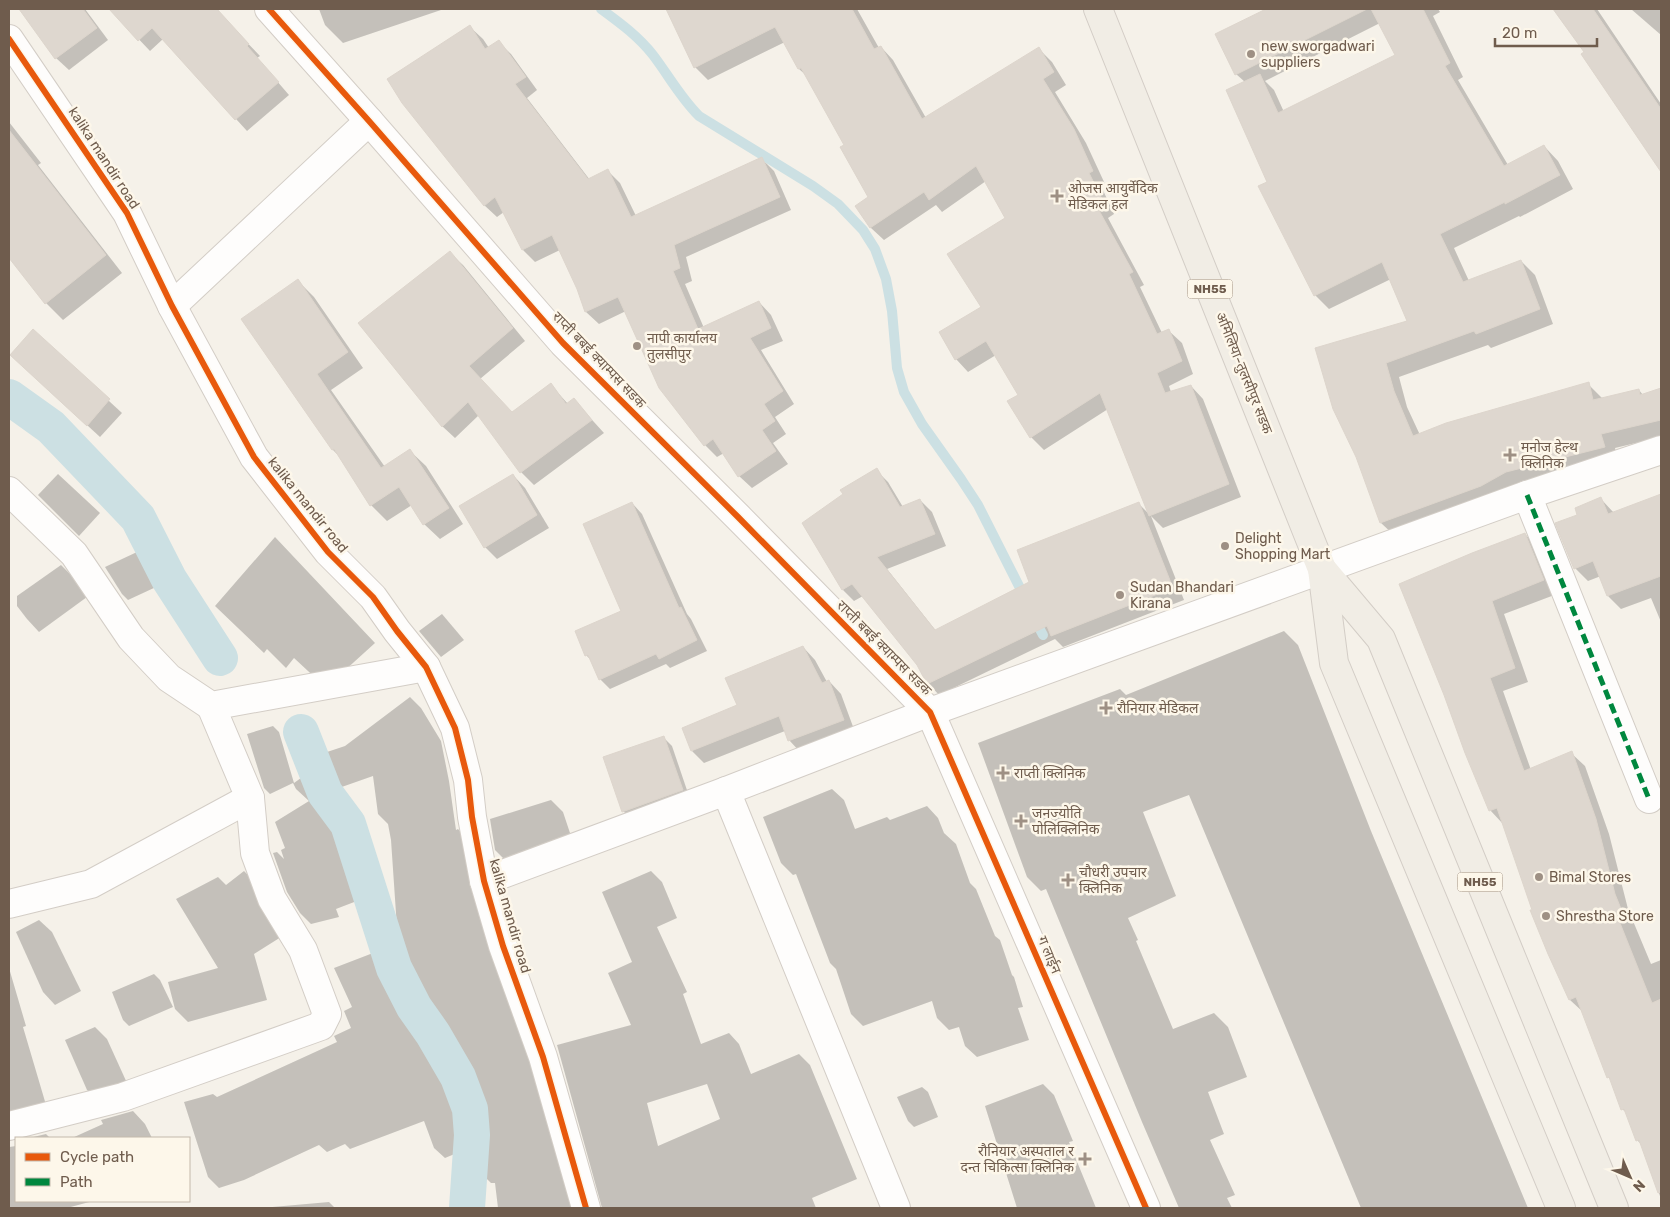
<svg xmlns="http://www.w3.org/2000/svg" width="1670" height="1217" font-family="Rubik,'Noto Sans Devanagari',sans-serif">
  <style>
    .shadow { fill: #0003; fill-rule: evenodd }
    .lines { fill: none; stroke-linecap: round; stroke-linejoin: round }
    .stream { stroke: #cce0e3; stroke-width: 10 }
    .canal { stroke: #cce0e3; stroke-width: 36 }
    .building { fill: #ded7cf; stroke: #ddd5cc }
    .minor-casing { stroke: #d3cdc6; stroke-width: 30 }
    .primary-casing { stroke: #d3cdc6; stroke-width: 30 }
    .minor { stroke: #fefdfc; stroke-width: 28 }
    .primary { stroke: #f1ede5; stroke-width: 28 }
    .quiet { stroke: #00873e; stroke-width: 5; stroke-dasharray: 10 5; stroke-linecap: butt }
    .cycleway-casing { stroke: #fdf7ea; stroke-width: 9 }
    .cycleway { stroke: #e8590c; stroke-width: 6 }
    .poi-dot { fill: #9e9084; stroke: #fdf7ea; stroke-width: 2 }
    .labels { text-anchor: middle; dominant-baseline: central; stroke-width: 5; stroke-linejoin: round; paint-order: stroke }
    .shield { fill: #fdf7ea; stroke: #9a8a7c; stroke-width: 1 }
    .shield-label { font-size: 12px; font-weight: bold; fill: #6f5c4d }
    .poi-label { font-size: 14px; fill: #6f5c4d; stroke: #fdf7ea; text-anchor: start }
    .street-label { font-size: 14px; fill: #6f5c4d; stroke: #fdf7ea }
  </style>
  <rect width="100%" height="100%" fill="#f5f1e9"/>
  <g class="shadow">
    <polygon points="23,9 85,9 108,40 69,70 56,58 21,10"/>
    <polygon points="116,9 208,9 215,16 236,31 260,56 257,58 289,95 247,131 163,39 150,51 113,12"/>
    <polygon points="319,9 444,9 343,43 325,25"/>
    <polygon points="680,9 857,9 879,48 881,47 893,60 926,118 1039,49 1052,62 1066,85 1055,92 1086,143 1105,184 1101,186 1114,214 1108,218 1144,285 1140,287 1162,333 1169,331 1182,343 1193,374 1169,386 1171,392 1191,386 1203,399 1241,497 1163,528 1151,516 1184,600 1063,647 1055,639 939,695 928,683 918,664 863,596 854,601 843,590 876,470 888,482 903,507 920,500 932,512 946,546 887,569 936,631 1031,582 1139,504 1149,514 1108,409 1044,450 1031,437 1019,395 996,355 968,372 956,359 982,307 1007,218 986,181 942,212 936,205 884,240 871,228 857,206 870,198 846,145 809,78 799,69 785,42 708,80 695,67 669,14"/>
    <path d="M1269,9H1438L1440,12L1433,16L1463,77L1458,80L1508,165L1544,146L1558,161L1573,189L1520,217L1519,216L1454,248L1469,281L1521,261L1535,275L1553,324L1491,348L1488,345L1399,377L1407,407L1420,435L1588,384L1603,399L1639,390L1643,395L1661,389V437L1615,448L1618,461L1396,537L1381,523L1357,457L1334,409L1409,322L1391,279L1329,309L1315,295L1269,182L1245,82L1236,74L1217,35ZM1380,23L1397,56L1284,112L1274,90L1265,81Z"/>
    <polygon points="1555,9 1597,9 1661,104 1661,111 1656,118 1661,124 1661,170 1582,54 1586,52"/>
    <polygon points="1631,9 1661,9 1661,35"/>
    <polygon points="470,27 483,39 489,48 498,42 511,54 537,90 527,98 590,180 608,171 620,183 636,216 762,159 774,171 791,210 686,257 692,281 685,284 704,328 759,302 771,315 783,341 761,350 794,404 775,417 786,434 773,443 788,464 752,488 739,476 724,453 717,457 705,445 626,311 599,324 586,312 578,288 560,250 535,262 523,250 504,212 497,217 484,205"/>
    <polygon points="9,122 41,163 38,165 122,273 63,320 46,303 9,255"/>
    <polygon points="450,253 463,265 525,341 480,379 512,413 551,385 568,404 574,400 604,433 534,485 521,472 479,415 455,438 442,426"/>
    <polygon points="298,281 314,297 363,368 331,390 385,467 410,451 426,466 463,524 440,539 424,524 412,505 387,521 371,505 339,456 333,450 243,319"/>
    <polygon points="33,331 122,413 100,437 24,367"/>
    <polygon points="58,474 100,513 79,536 38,495"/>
    <polygon points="513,475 525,488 549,528 497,559 485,547"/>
    <polygon points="1661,495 1661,622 1651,598 1621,609 1608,596 1601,576 1588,581 1575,568 1579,516 1601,499 1614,513"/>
    <polygon points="632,503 642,514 687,614 691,619 707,651 670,668 666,664 610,689 600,679 592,661 586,655 623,611"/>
    <polygon points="1525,534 1538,548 1557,594 1504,614 1528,682 1503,691 1531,770 1571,753 1585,766 1609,834 1628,909 1651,964 1661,960 1661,1199 1642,1145 1637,1140 1628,1114 1622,1109 1612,1081 1608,1077 1583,1012 1570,1000 1534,910 1503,824 1490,810 1445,695"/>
    <polygon points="275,537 375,643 332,682 322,684 294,658 286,668 267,649 264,653 215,606"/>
    <polygon points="137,552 143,558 156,587 128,600 122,594 105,567"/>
    <polygon points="61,565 73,577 87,597 39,632 27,619 17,606 17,596"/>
    <polygon points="442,614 464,640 441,657 419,631"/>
    <polygon points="1284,631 1298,645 1371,831 1528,1208 1361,1208 1189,795 1143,812 1176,896 1128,918 1138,940 1136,941 1173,1029 1214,1013 1228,1027 1247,1077 1208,1092 1224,1134 1210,1140 1235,1195 1227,1198 1232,1208 1179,1208 1142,1122 1046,889 1041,891 1027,877 978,743 1120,689 1126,695"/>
    <polygon points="803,647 815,660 827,682 829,681 841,694 855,732 801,753 789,740 785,731 704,763 692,751"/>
    <polygon points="410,697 421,708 441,741 449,781 456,830 458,829 468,840 471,872 479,916 487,924 538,1074 577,1208 498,1208 495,1183 491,1183 480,1172 481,1143 445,1158 434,1148 424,1121 350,1149 345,1144 327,1152 319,1145 244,1180 219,1188 208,1177 184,1102 213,1094 217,1097 337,1042 334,1036 351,1028 344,1011 352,1007 334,968 373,953 384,963 403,1016 391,840 388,824 378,814 373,776 319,795 329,805 362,899 336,909 339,917 311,924 300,913 287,892 273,853 277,852 284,859 281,850 285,848 275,822 309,801 296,789 293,783 270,794 264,788 247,734 273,726 279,732 294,783 312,770 306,759 345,746"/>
    <polygon points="663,737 672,746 690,799 632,819 623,811"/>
    <polygon points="832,789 844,800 855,829 887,817 890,820 927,806 938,818 944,833 956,844 970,883 976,889 995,936 1000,940 1012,975 1014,977 1023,1007 1018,1008 1029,1040 977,1057 965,1046 959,1027 949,1030 937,1018 932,1001 863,1026 851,1014 836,969 830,963 796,874 793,875 781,863 763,817"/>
    <polygon points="551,800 563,812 573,842 508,863 495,850 490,819"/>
    <polygon points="244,871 256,883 281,937 254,954 267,1000 188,1022 175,1009 168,982 218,968 176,899 218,877 226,885"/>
    <path d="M651,871L662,882L677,918L657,927L687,992L683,994L701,1044L729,1033L739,1044L751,1074L799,1054L810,1065L857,1179L812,1198L816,1208H602L557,1045L631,1025L608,973L632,962L602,892ZM707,1084L720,1119L658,1146L647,1103Z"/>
    <polygon points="39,920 52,932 81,991 55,1005 43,992 16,932"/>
    <polygon points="9,968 26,1026 23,1027 49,1115 9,1112"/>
    <polygon points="154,974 160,980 173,1007 129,1026 123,1020 112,992"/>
    <polygon points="95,1027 107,1039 132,1094 100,1102 87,1090 65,1040"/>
    <polygon points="1043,1084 1054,1095 1073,1141 1069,1142 1096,1208 1017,1208 985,1106"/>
    <polygon points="922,1087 928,1092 938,1117 914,1127 908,1121 897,1097"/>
    <polygon points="133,1111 145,1124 152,1138 72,1138 103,1124 101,1120"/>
    <polygon points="46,1134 50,1138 29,1138"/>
    <polygon points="16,1146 16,1201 93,1201 67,1208 9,1208 9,1147"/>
    <polygon points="329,1202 335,1208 261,1208"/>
  </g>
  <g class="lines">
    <g class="stream">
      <path d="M601,9C620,23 638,36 653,55C669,76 680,97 699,116L813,186L838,204L863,230L875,249L886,279L892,311L897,368L904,392L922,424L961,479L978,505L1025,598"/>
      <polyline points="1034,618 1043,635"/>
    </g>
    <g class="canal">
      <polyline points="9,397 51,427 138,518 169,579 220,658"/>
      <polyline points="301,732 325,793 348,824 394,968 414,1007 433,1034 458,1077 470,1109 472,1135 467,1208"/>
    </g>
  </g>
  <g class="building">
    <polygon points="19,9 83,9 97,28 55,59"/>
    <polygon points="109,9 217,9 249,44 247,46 279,82 235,120 152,28 138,41"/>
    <polygon points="666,9 852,9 874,49 881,46 922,119 1039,47 1054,72 1043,79 1074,129 1093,171 1089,173 1103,201 1096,205 1133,272 1129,274 1157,334 1169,329 1182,361 1157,373 1165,393 1191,385 1229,484 1149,516 1100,393 1030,438 1007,401 1018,395 986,341 955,360 939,332 981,307 947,254 1005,218 976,166 929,200 924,192 870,228 855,206 868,197 840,147 844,145 801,68 798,69 775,27 694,68"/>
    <polygon points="1266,9 1367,9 1235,75 1215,34"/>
    <polygon points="1371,9 1423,9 1450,63 1445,66 1504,166 1544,145 1560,175 1505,204 1505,202 1440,234 1463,282 1521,260 1540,309 1476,334 1474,331 1386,363 1394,391 1413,436 1446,423 1589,382 1593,400 1639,389 1640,395 1661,388 1661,420 1601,434 1605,447 1506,472 1481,486 1380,523 1356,457 1333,409 1315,348 1407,321 1382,262 1314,296 1258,186 1267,182 1226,90 1260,74 1278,113 1395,55"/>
    <polygon points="1553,9 1593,9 1661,109 1661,172 1581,54 1584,52"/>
    <polygon points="470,25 485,49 499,40 526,77 515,84 588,179 608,169 631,217 762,157 780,197 674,245 680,268 673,271 698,329 759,301 771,328 750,338 783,391 764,404 775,421 762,430 776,451 738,477 713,439 704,446 659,388 618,297 585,312 577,289 552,235 522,250 495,197 484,206 402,103 387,79"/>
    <polygon points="9,130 106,255 45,304 9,258"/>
    <polygon points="450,251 513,328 469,366 512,412 551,383 566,404 574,398 592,420 520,473 468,402 442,427 358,323"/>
    <polygon points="298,279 348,352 317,374 381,468 410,449 449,508 423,525 399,487 370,506 334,449 332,450 241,319"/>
    <polygon points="33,329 110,399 87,426 10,355"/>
    <polygon points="877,468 900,507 920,499 935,534 877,557 935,630 1029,582 1017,550 1139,502 1173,588 1051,636 1047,626 927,684 917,665 852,584 842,590 802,523 843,494 840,490"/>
    <polygon points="513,474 537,515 484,548 459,506"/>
    <polygon points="1661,494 1661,576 1607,596 1593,561 1574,569 1555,523 1577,515 1575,508 1601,497 1608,514"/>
    <polygon points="632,502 679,608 681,607 697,640 659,659 656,654 599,680 588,655 585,656 575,631 621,611 583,524"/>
    <polygon points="1525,533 1544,580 1492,601 1515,668 1490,678 1524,771 1572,751 1596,819 1615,894 1626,921 1620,923 1652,1003 1661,999 1661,1192 1658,1193 1639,1140 1636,1141 1624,1109 1621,1110 1609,1077 1607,1078 1576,997 1569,1000 1548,954 1530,910 1532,910 1497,808 1489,811 1465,753 1444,695 1399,584 1472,553"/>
    <polygon points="803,646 822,683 829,680 844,720 788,741 779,716 691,751 682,728 737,705 725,678"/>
    <polygon points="664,736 683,790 622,812 603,757"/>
  </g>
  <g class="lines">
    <defs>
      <g id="minor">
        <polyline points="269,9 369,121 563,343 738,517 930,712 1146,1208"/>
        <polyline points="9,39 127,213 172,306 254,457 328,552 373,597 397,631 426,667 455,728 468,780 472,817 484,881 503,946 543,1057 586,1208"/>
        <polyline points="172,306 369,121"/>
        <polyline points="9,491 74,554 131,638 169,678 211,706 426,667"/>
        <polyline points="1527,495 1649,799"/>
        <polyline points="726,791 896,1208"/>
        <polyline points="484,881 726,791 930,712 1527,495 1661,450"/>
        <polyline points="9,904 91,884 250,798 211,706"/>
        <polyline points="9,1126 123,1097 321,1026 327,1014 303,950 272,899 255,853 250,798"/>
      </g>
      <g id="primary">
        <polyline points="1098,9 1322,569 1334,663 1561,1208"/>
        <polyline points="1322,569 1381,639 1614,1208"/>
      </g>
    </defs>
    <use href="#minor" class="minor-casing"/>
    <use href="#primary" class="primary-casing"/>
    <use href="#minor" class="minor"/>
    <use href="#primary" class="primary"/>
    <polyline class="quiet" points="1527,495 1649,799"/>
    <defs>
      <g id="cycleway">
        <polyline points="269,9 369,121 563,343 738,517 930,712 1146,1208"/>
        <polyline points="9,39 127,213 172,306 254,457 328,552 373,597 397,631 426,667 455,728 468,780 472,817 484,881 503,946 543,1057 586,1208"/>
      </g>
    </defs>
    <use href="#cycleway" class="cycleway-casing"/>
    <use href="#cycleway" class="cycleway"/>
  </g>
  <g class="poi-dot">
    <circle cx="1251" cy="54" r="5"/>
    <path d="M1054.5 188.5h5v5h5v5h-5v5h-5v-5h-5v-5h5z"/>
    <circle cx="637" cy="346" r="5"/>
    <path d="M1507.5 447.5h5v5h5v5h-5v5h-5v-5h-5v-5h5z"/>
    <circle cx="1225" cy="546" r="5"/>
    <circle cx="1120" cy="595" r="5"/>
    <path d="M1103.5 700.5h5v5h5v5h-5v5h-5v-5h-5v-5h5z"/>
    <path d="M1000.5 765.5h5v5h5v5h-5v5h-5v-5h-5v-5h5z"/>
    <path d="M1018.5 813.5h5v5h5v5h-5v5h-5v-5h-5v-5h5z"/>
    <circle cx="1539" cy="877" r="5"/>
    <path d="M1065.5 872.5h5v5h5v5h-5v5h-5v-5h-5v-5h5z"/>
    <circle cx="1546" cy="916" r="5"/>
    <path d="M1082.5 1151.5h5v5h5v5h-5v5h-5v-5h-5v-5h5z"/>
  </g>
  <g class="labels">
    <g class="shield">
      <rect x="1187.5" y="279.5" width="45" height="19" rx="4"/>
      <rect x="1457.5" y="872.5" width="45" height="19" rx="4"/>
    </g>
    <g class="shield-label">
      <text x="1210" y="289">NH55</text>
      <text x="1480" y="882">NH55</text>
    </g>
    <g class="poi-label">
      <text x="1261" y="46">new sworgadwari<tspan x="1261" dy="16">suppliers</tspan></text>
      <text x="1068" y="188">ओजस आयुर्वेदिक<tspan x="1068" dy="16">मेडिकल हल</tspan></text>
      <text x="647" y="338">नापी कार्यालय<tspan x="647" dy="16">तुलसीपुर</tspan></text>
      <text x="1521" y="447">मनोज हेल्थ<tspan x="1521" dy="16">क्लिनिक</tspan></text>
      <text x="1235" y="538">Delight<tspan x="1235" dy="16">Shopping Mart</tspan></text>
      <text x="1130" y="587">Sudan Bhandari<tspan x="1130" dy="16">Kirana</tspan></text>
      <text x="1117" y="708">रौनियार मेडिकल</text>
      <text x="1014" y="773">राप्ती क्लिनिक</text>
      <text x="1032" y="813">जनज्योति<tspan x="1032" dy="16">पोलिक्लिनिक</tspan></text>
      <text x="1079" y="872">चौधरी उपचार<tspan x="1079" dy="16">क्लिनिक</tspan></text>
      <text x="1549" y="877">Bimal Stores</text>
      <text x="1556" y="916">Shrestha Store</text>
      <text x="1074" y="1151" text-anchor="end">रौनियार अस्पताल र<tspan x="1074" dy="16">दन्त चिकित्सा क्लिनिक</tspan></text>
    </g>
    <g class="street-label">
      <text transform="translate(104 158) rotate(57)">kalika mandir road</text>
      <text transform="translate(599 360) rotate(46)">राप्ती बबई क्याम्पस सडक</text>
      <text transform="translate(1244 373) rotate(68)">अमिलिया-तुलसीपुर सडक</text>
      <text transform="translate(308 505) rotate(51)">kalika mandir road</text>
      <text transform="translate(884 648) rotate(45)">राप्ती बबई क्याम्पस सडक</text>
      <text transform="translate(510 916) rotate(74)">kalika mandir road</text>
      <text transform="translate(1049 955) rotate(67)">ग लाईन</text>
    </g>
  </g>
  <rect width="1670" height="1217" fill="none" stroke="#6f5c4d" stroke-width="20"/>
  <rect x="15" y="1137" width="175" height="65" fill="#fdf7ea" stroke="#c4b9ab"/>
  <rect x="25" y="1153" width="25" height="8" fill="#e8590c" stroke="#c4b9ab"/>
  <text x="60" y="1162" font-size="15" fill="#6f5c4d">Cycle path</text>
  <rect x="25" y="1178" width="25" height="8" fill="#00873e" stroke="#c4b9ab"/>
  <text x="60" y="1187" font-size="15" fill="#6f5c4d">Path</text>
  <g transform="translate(1630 1177) rotate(135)" stroke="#fdf7ea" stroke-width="4" paint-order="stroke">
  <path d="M0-4L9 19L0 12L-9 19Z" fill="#6f5c4d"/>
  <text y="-8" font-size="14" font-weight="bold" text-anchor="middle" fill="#6f5c4d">N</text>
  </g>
  <path d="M1495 38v8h102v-8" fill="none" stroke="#6f5c4d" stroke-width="2.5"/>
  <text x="1502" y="38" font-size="15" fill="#6f5c4d" stroke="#fdf7ea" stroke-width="4" paint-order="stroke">20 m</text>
</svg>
